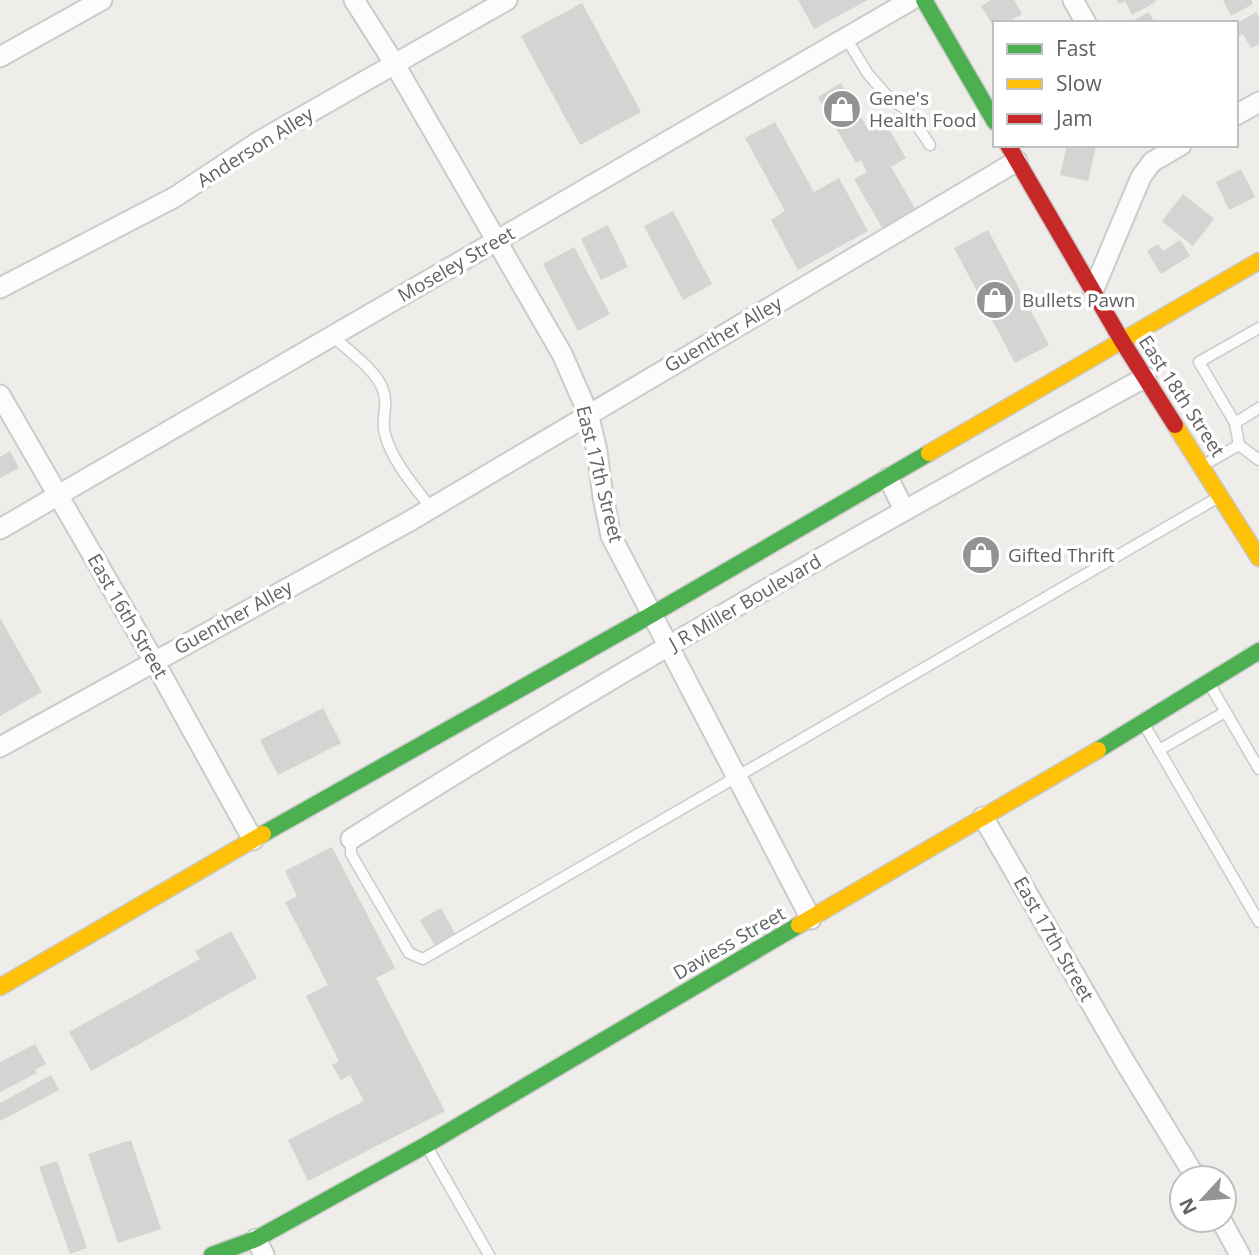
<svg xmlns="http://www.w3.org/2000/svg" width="1259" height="1255" font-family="'Open Sans',sans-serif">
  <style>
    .building { fill: #d5d4d2 }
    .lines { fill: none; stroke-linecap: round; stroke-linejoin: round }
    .lane-casing { stroke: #cbcbcb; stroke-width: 13 }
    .street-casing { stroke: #cbcbcb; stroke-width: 23 }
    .fast-casing { stroke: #cacaca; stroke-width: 19 }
    .slow-casing { stroke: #cacaca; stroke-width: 19 }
    .jam-casing { stroke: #cacaca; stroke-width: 19 }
    .lane { stroke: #fcfcfc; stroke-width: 10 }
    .street { stroke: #fcfcfc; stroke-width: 19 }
    .fast { stroke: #4caf50; stroke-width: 16 }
    .slow { stroke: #ffc107; stroke-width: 16 }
    .jam { stroke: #c62828; stroke-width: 16 }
    .labels { text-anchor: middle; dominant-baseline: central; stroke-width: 7; stroke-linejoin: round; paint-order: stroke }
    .poi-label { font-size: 19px; fill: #5f6267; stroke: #fff; text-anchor: start }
    .street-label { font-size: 19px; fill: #5f6267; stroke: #fff }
  </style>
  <rect width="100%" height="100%" fill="#eeede9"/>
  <g class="building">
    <polygon points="798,0 868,0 814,29"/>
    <polygon points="991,0 1014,0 1022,14 1006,23 995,23 995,29 981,6"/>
    <polygon points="1117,0 1155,0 1156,2 1132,15 1125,1 1119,4"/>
    <polygon points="1223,0 1251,0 1253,4 1231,16"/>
    <polygon points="582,3 641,112 580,145 521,36"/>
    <polygon points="1149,12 1155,23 1129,23"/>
    <polygon points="1256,12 1259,17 1259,44 1251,48 1243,34 1236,38 1236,24"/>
    <polygon points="841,83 869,131 885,122 906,158 891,167 917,212 884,231 854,179 867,172 861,160 856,163 818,97"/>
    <polygon points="775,122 814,192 839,178 868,231 798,270 771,220 785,211 745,138"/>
    <polygon points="1067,145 1096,146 1088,181 1060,175"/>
    <polygon points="1241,169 1255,197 1229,210 1216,182"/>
    <polygon points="1183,194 1214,219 1193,246 1162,221"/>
    <polygon points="673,211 712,284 683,300 644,226"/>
    <polygon points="608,225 628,267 601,280 581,239"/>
    <polygon points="988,230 1049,345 1015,363 954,248"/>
    <polygon points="1180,240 1190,256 1161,274 1147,251 1158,244 1163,251"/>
    <polygon points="574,247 610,314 578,331 543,264"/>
    <polygon points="10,451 19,468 0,478 0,457"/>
    <polygon points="0,618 42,692 0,716"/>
    <polygon points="323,708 341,743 278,775 260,740"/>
    <polygon points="332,847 395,968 376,978 445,1111 308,1181 288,1140 364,1101 350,1075 341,1080 332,1065 339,1061 306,996 328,985 285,902 297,896 285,871"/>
    <polygon points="441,908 457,937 437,949 420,920"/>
    <polygon points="231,931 257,978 91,1071 69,1032 200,959 195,951"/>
    <polygon points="35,1044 46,1064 35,1070 37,1073 0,1092 0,1062"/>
    <polygon points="51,1075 59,1090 0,1121 0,1103"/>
    <polygon points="131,1140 161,1229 118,1243 88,1154"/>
    <polygon points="57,1161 87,1248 70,1254 39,1167"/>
  </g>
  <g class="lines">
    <defs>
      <g id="lane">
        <polyline points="846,38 868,74 891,100 906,109 930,145"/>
        <path d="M332,336C347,349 374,369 382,387C390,407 380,418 385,434C392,461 414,486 431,508"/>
        <polyline points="1235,423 1259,408"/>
        <polyline points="1239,445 1235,423 1199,362 1259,328"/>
        <polyline points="1202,466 1239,445 1259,460"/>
        <polyline points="1210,685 1259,769"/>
        <polyline points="1145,726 1259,922"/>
        <polyline points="1159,750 1225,712"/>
        <polyline points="351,839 351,854 409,953 423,959 1217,498"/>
        <polyline points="426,1145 489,1255"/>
      </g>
      <g id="street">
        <polyline points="354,0 394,63 562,354 588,413 597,451 603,497 611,536 811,919"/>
        <polyline points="1073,0 1086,23"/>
        <polyline points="0,57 102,0"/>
        <polyline points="1236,115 1259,102"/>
        <polyline points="0,288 175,197 258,142 507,0"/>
        <polyline points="1093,291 1141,177 1152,162 1181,145"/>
        <polyline points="0,395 154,661 253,840"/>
        <polyline points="888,478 904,509"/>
        <polyline points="0,529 911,0"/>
        <polyline points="0,747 408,522 1017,161"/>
        <polyline points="983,817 1125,1062 1196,1178"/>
        <path d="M351,839C610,675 877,524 1146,377"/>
        <polyline points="1221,1220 1240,1255"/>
        <polyline points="256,1239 264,1255"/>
      </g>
      <g id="fast">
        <polyline points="924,0 995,122"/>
        <polyline points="1098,750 1259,651"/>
        <polyline points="263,834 651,615 929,453"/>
        <polyline points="212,1255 256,1239 426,1145 799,925"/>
      </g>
      <g id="slow">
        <polyline points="1175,425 1259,558"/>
        <polyline points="929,453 1259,261"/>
        <polyline points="799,925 1098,750"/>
        <polyline points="0,987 263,834"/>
      </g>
      <polyline id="jam" points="1008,145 1122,341 1175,425"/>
    </defs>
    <use href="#lane" class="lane-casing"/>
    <use href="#street" class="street-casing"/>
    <use href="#fast" class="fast-casing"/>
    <use href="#slow" class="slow-casing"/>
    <use href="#jam" class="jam-casing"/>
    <use href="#lane" class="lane"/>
    <use href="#street" class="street"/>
    <use href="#fast" class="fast"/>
    <use href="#slow" class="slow"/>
    <use href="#jam" class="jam"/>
  </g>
  <defs>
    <symbol id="shop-disc" viewBox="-11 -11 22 22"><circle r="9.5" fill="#919394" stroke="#fff"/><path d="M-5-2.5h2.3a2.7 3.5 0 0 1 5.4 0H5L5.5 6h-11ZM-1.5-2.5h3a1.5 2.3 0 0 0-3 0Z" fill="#fff"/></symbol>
  </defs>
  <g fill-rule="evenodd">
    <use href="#shop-disc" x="820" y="87" width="44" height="44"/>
    <use href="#shop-disc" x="973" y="278" width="44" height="44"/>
    <use href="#shop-disc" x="959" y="533" width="44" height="44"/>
  </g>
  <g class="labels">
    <g class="poi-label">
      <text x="869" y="98">Gene's<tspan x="869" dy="22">Health Food</tspan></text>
      <text x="1022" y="300">Bullets Pawn</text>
      <text x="1008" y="555">Gifted Thrift</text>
    </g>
    <g class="street-label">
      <text transform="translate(255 147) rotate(-32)">Anderson Alley</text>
      <text transform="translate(456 264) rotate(-30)">Moseley Street</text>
      <text transform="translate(723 334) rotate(-30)">Guenther Alley</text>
      <text transform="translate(1182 396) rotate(57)">East 18th Street</text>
      <text transform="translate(600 474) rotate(76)">East 17th Street</text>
      <text transform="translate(745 602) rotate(-30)">J R Miller Boulevard</text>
      <text transform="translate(128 616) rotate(60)">East 16th Street</text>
      <text transform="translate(233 617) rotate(-29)">Guenther Alley</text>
      <text transform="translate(1054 939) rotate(60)">East 17th Street</text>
      <text transform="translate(729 943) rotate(-30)">Daviess Street</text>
    </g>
  </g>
  <rect x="993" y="21" width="245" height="126" fill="#ffffff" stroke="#bfc0c2" stroke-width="2"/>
  <rect x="1007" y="44" width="35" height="10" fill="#4caf50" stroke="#bfc0c2" stroke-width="2"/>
  <text x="1056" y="56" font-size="21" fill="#5f6267">Fast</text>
  <rect x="1007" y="79" width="35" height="10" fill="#ffc107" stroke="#bfc0c2" stroke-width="2"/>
  <text x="1056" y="91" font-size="21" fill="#5f6267">Slow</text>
  <rect x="1007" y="114" width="35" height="10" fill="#c62828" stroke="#bfc0c2" stroke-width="2"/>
  <text x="1056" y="126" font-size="21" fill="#5f6267">Jam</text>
  <g transform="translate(1203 1199) rotate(244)"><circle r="33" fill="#ffffff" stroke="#bfc0c2" stroke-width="2"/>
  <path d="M0-5L12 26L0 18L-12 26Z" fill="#919394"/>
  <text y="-10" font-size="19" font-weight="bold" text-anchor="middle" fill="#5f6267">N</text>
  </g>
</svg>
